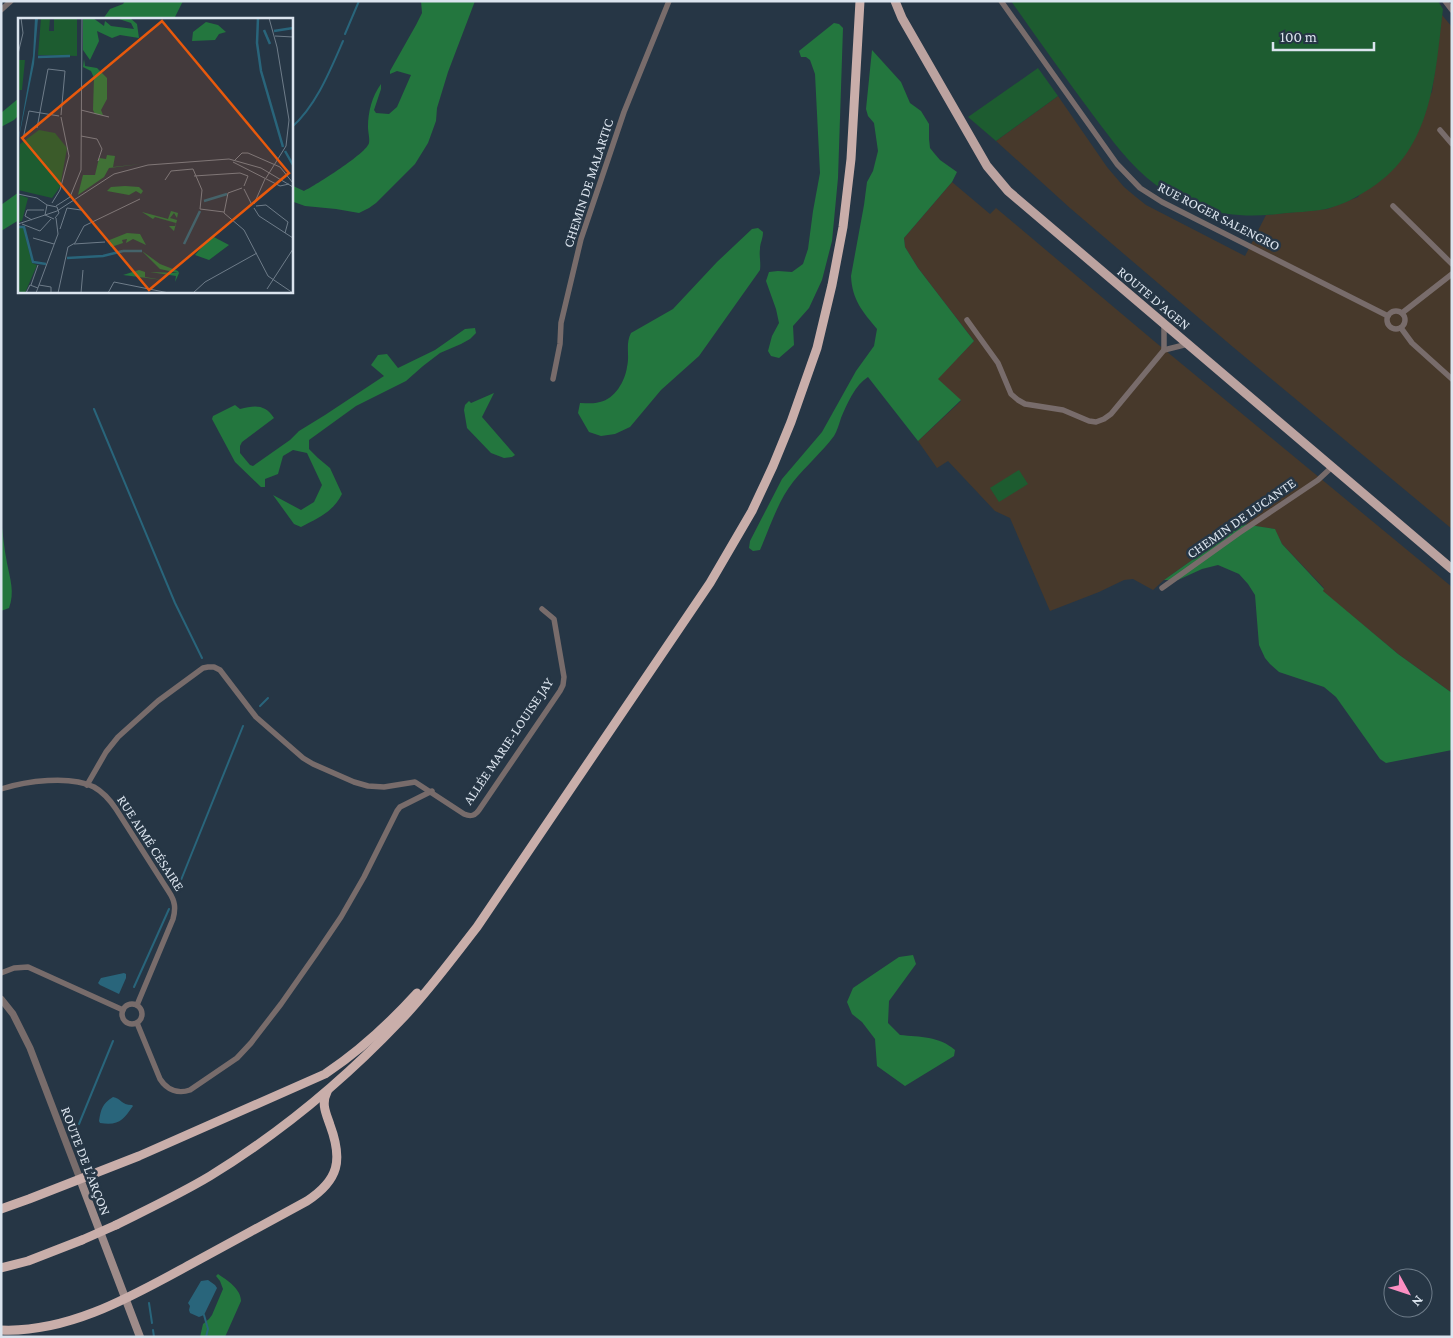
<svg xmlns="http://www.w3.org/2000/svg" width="1453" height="1338" font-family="'Crimson Pro',serif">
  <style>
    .industrial { fill: #47392b }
    .green { fill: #1d5c30 }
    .forest { fill: #23763e }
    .water { fill: #29657b }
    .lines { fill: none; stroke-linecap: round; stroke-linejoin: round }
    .stream { stroke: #29657b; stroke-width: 2 }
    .minor { stroke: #786c6b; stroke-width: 5.5 }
    .tertiary { stroke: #786c6b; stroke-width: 7 }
    .secondary { stroke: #9e8b89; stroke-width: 8 }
    .primary { stroke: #bca3a0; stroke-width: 9 }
    .trunk { stroke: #c9aeaa; stroke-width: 9 }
    .trunk-bridge { stroke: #c9aeaa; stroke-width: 9 }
    .labels { text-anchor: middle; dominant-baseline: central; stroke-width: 5; stroke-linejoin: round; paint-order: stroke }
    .street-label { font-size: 14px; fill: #dbe4ee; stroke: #263645 }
    .inset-river { fill: none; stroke: #29657b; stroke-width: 2.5 }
    .inset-road { fill: none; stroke: #6e7c89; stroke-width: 1 }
    .view { fill: #e8590c; fill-opacity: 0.15; stroke: #e8590c; stroke-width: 2.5 }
    .inset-edge { fill: none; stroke: #dbe4ee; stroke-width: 2.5 }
  </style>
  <rect width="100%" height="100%" fill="#263645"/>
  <g class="industrial">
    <polygon points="1442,15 1452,27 1452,529 1233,347 1070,208 996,141 1058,96 1107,167 1124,187 1136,197 1146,205 1245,256 1266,215 1327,209 1358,197 1432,92"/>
    <polygon points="952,182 990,214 996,208 1154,341 1452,587 1452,693 1398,654 1322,591 1324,588 1282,544 1274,529 1243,524 1164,580 1153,590 1133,579 1124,580 1099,592 1050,611 1010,518 995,511 948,461 937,468 918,441 961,401 937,379 974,341 918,268 905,247 904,238"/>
  </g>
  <g class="green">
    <path d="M1011,1H1438L1443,9C1435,75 1433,148 1371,188C1357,197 1343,205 1326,209C1311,212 1294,212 1278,214C1234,219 1191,212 1156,185C1130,166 1112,140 1093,115C1065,78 1038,39 1011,1Z"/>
    <polygon points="1038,68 1058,96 996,141 968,117"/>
    <polygon points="1019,470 1028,484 999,502 990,488"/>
  </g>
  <g class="forest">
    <polygon points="125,1 183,1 174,19 103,19 110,9 123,4"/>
    <path d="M421,1H475L448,72L437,108L436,121L428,143L415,164L376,203L369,208L359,213L336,209L305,206L291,201V185L304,191C316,185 367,153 369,143C370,139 368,132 368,127C368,112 372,96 381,84V89L374,110L376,113L389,114L397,107L411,75L397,71L390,74V71L416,25L422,13Z"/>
    <polygon points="834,23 839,24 843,28 838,178 832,241 822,280 809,308 793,326 794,345 779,358 771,356 768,351 772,336 779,323 776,309 766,281 769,272 778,271 792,272 803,264 808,249 813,211 820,173 815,74 810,60 806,57 801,57 799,51"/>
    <path d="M872,50L901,82L910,103L921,111L929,124V139L930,148L934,153L940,160L957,172L952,182L904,238L905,247L918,268L974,341L938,379L961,400L918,441L868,377C855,385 847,404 841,418C839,424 837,431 834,436C822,452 806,466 793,482C778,501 770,527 760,550L753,551L749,548L750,541L782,479L822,432L856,371L874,346L877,329C863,312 852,300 851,276L864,205L867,182L873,171L878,151L874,123L868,116L866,109Z"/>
    <polygon points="19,98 19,115 14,120 1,127 1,113"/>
    <polygon points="19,192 19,220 1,231 1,205"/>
    <path d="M758,228L763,232C763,239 760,243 760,249C759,256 761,262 760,270L699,356L661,390L630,427L615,434L601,436L589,432L578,413L580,403C587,403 594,404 600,402C615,399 625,381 627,367C630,354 625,345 631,333L673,309L717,262L752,229Z"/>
    <path d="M475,328L476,333L470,339L461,344L440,353L423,366L406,381L356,406L309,440V449L318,458L330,468L342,494C333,512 318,518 301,527L294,524L273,495L301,510L314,502L322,485L307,453L293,450L283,456L278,474L265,479V487H261L235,462L212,419L213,416L235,405L240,409C255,405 265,404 274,418L242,442L240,446V453L250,465L253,466L290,440L299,431L325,415L384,376L371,365L378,355L387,354L398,368L435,350L465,329Z"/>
    <polygon points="494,393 482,417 515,455 512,457 504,458 491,453 467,428 464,410 465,405 469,401 471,403"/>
    <path d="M1,520C3,534 4,548 7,563C10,579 15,592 9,608L1,611Z"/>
    <polygon points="1243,524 1275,529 1282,544 1324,589 1323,591 1398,654 1452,693 1452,750 1386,763 1380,759 1336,697 1324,687 1279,672 1270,664 1265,658 1259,645 1255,595 1248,584 1239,574 1218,565 1202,569 1178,580 1164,580"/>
    <path d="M913,955L916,964L889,1001L888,1023L900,1035C920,1037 939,1036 955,1050L954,1056L905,1086L877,1066L875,1039L862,1022L852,1014L847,1002L853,988L899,957Z"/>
    <path d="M218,1274C227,1280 241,1289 241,1301L225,1337H200L203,1324L209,1319L212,1315L223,1289L220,1281L216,1276Z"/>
  </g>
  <g class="water">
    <polygon points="124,973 126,974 126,978 119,994 100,985 98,983 101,978"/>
    <path d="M113,1097C121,1098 121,1105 132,1105L133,1106C123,1120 119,1126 100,1123L99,1121C101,1109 102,1104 113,1097Z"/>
    <polygon points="208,1280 215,1285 217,1288 204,1315 199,1317 190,1313 189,1310 190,1306 188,1303 201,1281"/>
  </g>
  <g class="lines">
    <g class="stream">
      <polyline points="345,34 359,1"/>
      <path d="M291,128C316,106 330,71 343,41"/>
      <polyline points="94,409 175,603 202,658"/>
      <polyline points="260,706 268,698"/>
      <polyline points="177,890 243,726"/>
      <polyline points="134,987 169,909"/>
      <polyline points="79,1124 113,1041"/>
      <polyline points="149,1303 152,1323"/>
      <polyline points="204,1315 208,1329 206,1337"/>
      <polyline points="153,1330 154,1337"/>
    </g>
    <g class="minor">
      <polyline points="1001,1 1117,164 1140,188 1162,202 1388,316"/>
      <polyline points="1445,1 1452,10"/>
      <polyline points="1,10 11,1"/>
      <polyline points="1440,130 1452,144"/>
      <polyline points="1393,206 1452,264"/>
      <circle cx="1396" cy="320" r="9"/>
      <polyline points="1402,313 1452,274"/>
      <polyline points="967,320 998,363 1011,394 1018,400 1025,404 1063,410 1089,421 1096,422 1104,419 1111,414 1164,350 1188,344"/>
      <polyline points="1164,324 1164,350"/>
      <polyline points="1401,328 1412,343 1452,379"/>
      <polyline points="553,379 560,344 561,323 581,239 624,112 669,1"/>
      <polyline points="1162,588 1239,533 1318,480 1332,467"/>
      <path d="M87,785L106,752L118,737L158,701L203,668L208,667H214L220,670L256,717L303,758L313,764L354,782L368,786L384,787L415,782L464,814C471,817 475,816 479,810L560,691L563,685L564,677L554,619L542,609"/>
      <path d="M1,789C26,781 70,775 94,787C103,792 110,800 116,809L169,892C175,901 176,908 173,919L137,1005"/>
      <polyline points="1,973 14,968 28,967 123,1010"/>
      <circle cx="132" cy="1014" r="10"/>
      <path d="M137,1023L160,1079C167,1090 178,1094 190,1090L237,1058L251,1043L281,1004L316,954L341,917L364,877L397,811L400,807L432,791"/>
    </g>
    <polyline class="tertiary" points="1,999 13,1014 30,1048 80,1179"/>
    <polyline class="secondary" points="80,1179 140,1337"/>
    <polyline class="primary" points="895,1 902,18 987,166 1008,191 1452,569"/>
    <g class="trunk">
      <path d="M1,1209L29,1199L139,1156L325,1074C361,1050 388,1025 417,993"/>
      <path d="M116,1225C148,1209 180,1194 210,1176C280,1133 344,1080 400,1021C428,992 452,959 477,927L710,583L752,511L773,466L791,422L817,348L832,285L843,227L851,159L860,1"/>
      <polyline points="1,1268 28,1261 82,1240"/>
      <path d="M1,1330C70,1333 134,1295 193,1263C231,1242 269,1222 307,1201C339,1180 343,1160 330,1125C326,1113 321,1104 327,1092"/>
    </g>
    <polyline class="trunk-bridge" points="82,1240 116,1225"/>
  </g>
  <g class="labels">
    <g class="street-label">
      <text transform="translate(588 183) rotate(-72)">CHEMIN DE MALARTIC</text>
      <text transform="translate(1219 216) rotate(27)">RUE ROGER SALENGRO</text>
      <text transform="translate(1154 298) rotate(40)">ROUTE D'AGEN</text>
      <text transform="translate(1241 518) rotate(-35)">CHEMIN DE LUCANTE</text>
      <text transform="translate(508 741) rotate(-56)">ALLÉE MARIE-LOUISE JAY</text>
      <text transform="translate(151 843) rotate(57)">RUE AIMÉ CÉSAIRE</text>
      <text transform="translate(86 1161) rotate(69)">ROUTE DE L’ARÇON</text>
    </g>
  </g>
  <g transform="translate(18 18)">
    <rect width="275" height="275" fill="#263645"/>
    <path d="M23,0H32L31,13H36V0H59V38L20,37ZM1,42H7L4,72H0ZM21,112L37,115L49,130L42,169L34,180L0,172L2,126ZM2,177L10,180L4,203L0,204ZM5,209L14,245L19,247L7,275H0V210Z" fill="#1d5c30"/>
    <path d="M65,0H75L86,8L87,3L93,8L116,11L113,5L98,0H112L119,6L121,20L102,17L94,20L79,13L81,23L72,42L65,32ZM188,4L200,7L208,14L201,16L197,22L174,23L175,14ZM66,41L67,48L79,50L89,60V81L83,92L85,97L77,96L75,92L76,60L73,53L65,49ZM89,137L97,138L95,149L123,146L91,150L86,159L60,177L65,157H77L81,140L88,141ZM107,168L121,169L125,173L123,176L118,173L111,177L89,173L93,169ZM153,193L160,195L159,200L156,195L152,200L159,202L156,213L151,208H157L158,205L137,199L135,201L124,194L150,201ZM109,215L122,216L128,227L115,221L108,225L109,221L104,222L105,225L93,229L89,223ZM194,218L211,227L191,242L177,237ZM124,233L142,246L160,253L161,255L157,264L158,258L132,254L160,255L142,251ZM121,252L127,254V259L145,262L105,257Z" fill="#23763e"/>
    <path d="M17,0H20L16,46L0,124L15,38Z" fill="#29657b"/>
    <path class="inset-river" d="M240,0L239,25L243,53L265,129M246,12L252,26M256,13L275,10M20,39L52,38M267,133L275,147M186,183L209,176M0,209H6L15,244L28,246M166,226L182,193M105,233H124M49,240L85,238L105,233"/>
    <path class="inset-road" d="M257,18L275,19M0,36L5,15L3,0M63,92L91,99M19,110L30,51L47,53L43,97M63,118L79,121L84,131L80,143M5,121L11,93L41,98M217,142L224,135H230L262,149L275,165M215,144L262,168L271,166M176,158L222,155L230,158L226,168M248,160L268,128L271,102L259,29L251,0M147,162L153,153L175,151L184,172L182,191L206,194M224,170L210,175L206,195L226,212L250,258L275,275M226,171L234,187M0,176L19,180L29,187M34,185L42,172L51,138L43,99M236,186L247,161M38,188L52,179L63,152L64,0M238,188L248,187L270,204L267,215M236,190L241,198L275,220M36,201L27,197L29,187L39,189L41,195L37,200M14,202L7,198L9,192H26M0,206L39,193L96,156L130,147L211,141L243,150L275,169M4,206L22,213L33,201M42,211L49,190L63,192M15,220L36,226M56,226L87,224M13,267L20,247M21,267L33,269V275M249,271L275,231M8,275L12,267L20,270M18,275L40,216L38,200M40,275L50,229L57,225L66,208L122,181M63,275L65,252M90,275L96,264L151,275M175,275L187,264L239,235"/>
    <path class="view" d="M144,3L271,155L131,272L4,120Z"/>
    <rect width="275" height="275" class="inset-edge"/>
  </g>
  <rect width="1453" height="1338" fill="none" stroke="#dbe4ee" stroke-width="5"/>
  <g transform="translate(1408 1293) rotate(130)"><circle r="24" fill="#263645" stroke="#6e7c89"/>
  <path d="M0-4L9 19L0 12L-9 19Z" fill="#fc8fc2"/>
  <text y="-8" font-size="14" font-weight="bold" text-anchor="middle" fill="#dbe4ee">N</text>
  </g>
  <path d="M1273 42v8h101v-8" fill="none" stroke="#dbe4ee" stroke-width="2.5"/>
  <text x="1280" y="42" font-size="15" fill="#dbe4ee" stroke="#263645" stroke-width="4" paint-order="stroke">100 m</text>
</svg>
